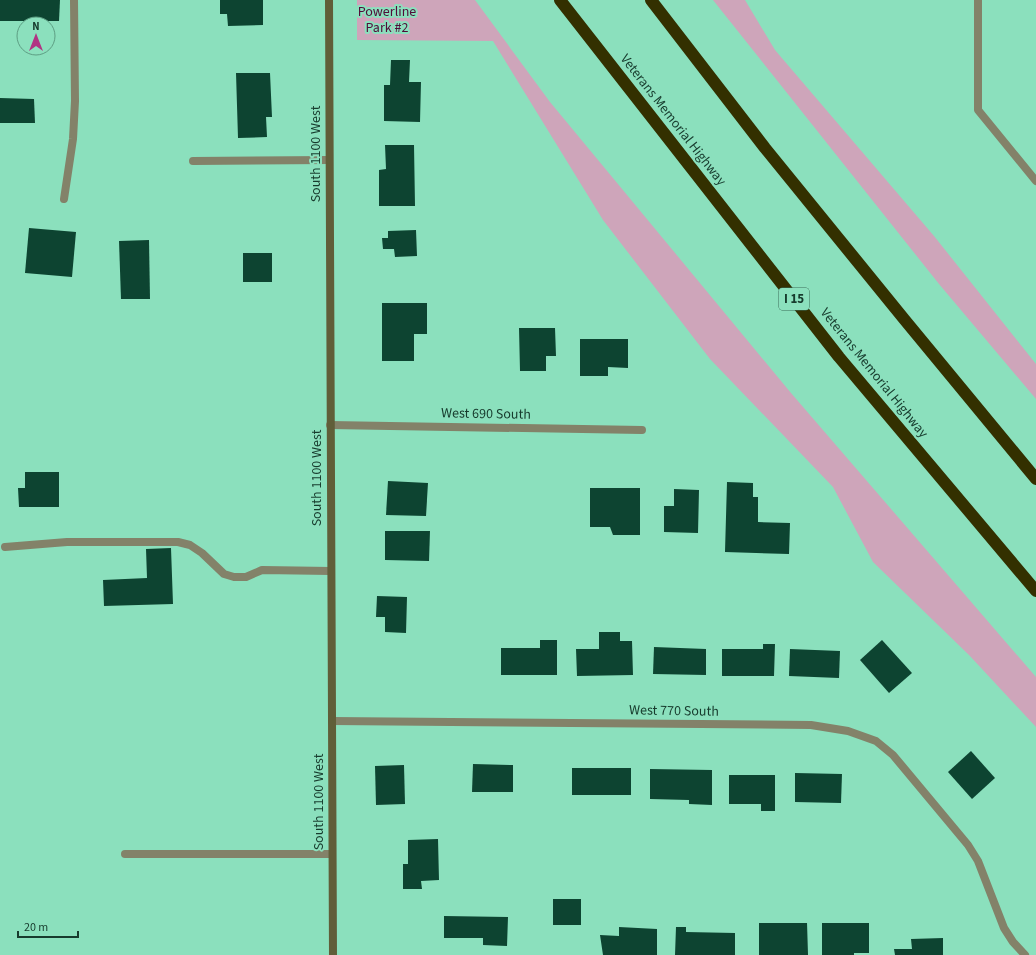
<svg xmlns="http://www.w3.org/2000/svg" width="1036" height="955" font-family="'Source Sans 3',sans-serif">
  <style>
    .green { fill: #cea5ba }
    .building { fill: #0d4431 }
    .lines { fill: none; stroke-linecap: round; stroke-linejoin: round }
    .lane { stroke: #838269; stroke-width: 8 }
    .street { stroke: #838269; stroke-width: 8 }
    .secondary { stroke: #605e39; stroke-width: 8 }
    .highway { stroke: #333000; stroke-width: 12 }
    .labels { text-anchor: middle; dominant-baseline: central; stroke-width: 4; stroke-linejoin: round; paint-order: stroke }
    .shield { fill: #8be0bd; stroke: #3a6c58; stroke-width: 1 }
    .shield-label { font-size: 13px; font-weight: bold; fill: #173b2d }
    .park-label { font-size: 14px; fill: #510c39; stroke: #8be0bd }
    .street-label { font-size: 14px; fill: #173b2d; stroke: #8be0bd }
  </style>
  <rect width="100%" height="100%" fill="#8be0bd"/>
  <g class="green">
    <polygon points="357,0 475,0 550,102 791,393 1036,677 1036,727 969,655 873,562 833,487 710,359 603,220 493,41 357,40"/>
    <polygon points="713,0 745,0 775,50 934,236 1036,364 1036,399 939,284"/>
  </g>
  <g class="building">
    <polygon points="0,0 60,0 59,21 0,21"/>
    <polygon points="220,0 263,0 263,25 228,26 227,14 220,14"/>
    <polygon points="391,60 410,60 409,82 421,82 420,122 384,121 384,85 390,85"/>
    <polygon points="236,73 270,73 272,117 266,117 267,137 238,138"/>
    <polygon points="0,98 34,99 35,123 0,123"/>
    <polygon points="385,145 414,145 415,206 379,206 379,170 386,169"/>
    <polygon points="29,228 76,232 72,277 25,273"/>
    <polygon points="416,230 417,256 395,257 394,249 383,249 382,238 388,238 388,231"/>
    <polygon points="149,240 150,299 121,299 119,241"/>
    <rect x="243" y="253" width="29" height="29"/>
    <polygon points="382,303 427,303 427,334 414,334 414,361 382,361"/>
    <polygon points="519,328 555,328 556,356 546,356 546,371 520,371"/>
    <polygon points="580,339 628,339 628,368 608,367 608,376 580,376"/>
    <polygon points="25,472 59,472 59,507 19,507 18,488 25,488"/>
    <polygon points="388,481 428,483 426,516 386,515"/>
    <polygon points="727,482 753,483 753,497 758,497 758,522 790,523 789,554 725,552"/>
    <polygon points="590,488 640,488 640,535 613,535 610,527 590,527"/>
    <polygon points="674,489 699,490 698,533 664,532 664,506 674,506"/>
    <polygon points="385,531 430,531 429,561 385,560"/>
    <polygon points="171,548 173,604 104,606 103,580 147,578 146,549"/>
    <polygon points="377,596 407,597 406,633 385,632 385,617 376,617"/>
    <polygon points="599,632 620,632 620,641 632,641 633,675 577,676 576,649 599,649"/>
    <polygon points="540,640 557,640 557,675 501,675 501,648 540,648"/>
    <polygon points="882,640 912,673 889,693 860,660"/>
    <polygon points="763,644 775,644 774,676 722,676 722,649 763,649"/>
    <polygon points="654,647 706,649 706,675 653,674"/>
    <polygon points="790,649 840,651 839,678 789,676"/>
    <polygon points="971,751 995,778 972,799 948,772"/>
    <polygon points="473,764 513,765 513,792 472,792"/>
    <polygon points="404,765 405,804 376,805 375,766"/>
    <rect x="572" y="768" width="59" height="27"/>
    <polygon points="650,769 712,770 712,805 689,804 689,800 650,799"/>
    <polygon points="795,773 842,774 841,803 795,802"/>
    <polygon points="729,775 775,775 775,811 761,811 761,804 729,804"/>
    <polygon points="438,839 439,880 421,881 422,889 403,889 403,864 408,864 408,840"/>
    <rect x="553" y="899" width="28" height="26"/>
    <polygon points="444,916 508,917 507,946 483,945 483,938 444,938"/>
    <polygon points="759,923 807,923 808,955 759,955"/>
    <polygon points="822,923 869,923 869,953 854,953 854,955 822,955"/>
    <polygon points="619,927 657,929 657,955 603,955 600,935 619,936"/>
    <polygon points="676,927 686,927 686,932 735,933 735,955 675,955"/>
    <polygon points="943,938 943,955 895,955 894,949 912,949 911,939"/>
  </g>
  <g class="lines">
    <g class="lane">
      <polyline points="193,161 329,160"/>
      <polyline points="64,199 73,139 75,101 74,0"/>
      <polyline points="5,547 67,542 178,542 190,545 202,553 224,574 234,577 246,577 262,570 331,571"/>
      <polyline points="125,854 332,854"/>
    </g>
    <g class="street">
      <polyline points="978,0 978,110 1036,181"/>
      <polyline points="330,425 642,430"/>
      <polyline points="332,721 811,725 848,731 876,741 893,755 968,845 978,861 1004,928 1013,942 1025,955"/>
    </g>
    <polyline class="secondary" points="329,0 333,955"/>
    <g class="highway">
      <polyline points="560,0 839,357 1036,591"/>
      <polyline points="651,0 765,148 904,319 1036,479"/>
    </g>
  </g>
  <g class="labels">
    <rect class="shield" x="779" y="288" width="30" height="22" rx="3"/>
    <g class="shield-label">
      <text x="794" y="299">I 15</text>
    </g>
    <g class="park-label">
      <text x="387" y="12">Powerline<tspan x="387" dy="16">Park #2</tspan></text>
    </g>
    <g class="street-label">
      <text transform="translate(673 120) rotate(52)">Veterans Memorial Highway</text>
      <text transform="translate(316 154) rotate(-90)">South 1100 West</text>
      <text transform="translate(874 373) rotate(51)">Veterans Memorial Highway</text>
      <text transform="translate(486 414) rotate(1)">West 690 South</text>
      <text transform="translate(317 478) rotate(-90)">South 1100 West</text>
      <text transform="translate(674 711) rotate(1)">West 770 South</text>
      <text transform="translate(319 802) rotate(-90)">South 1100 West</text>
    </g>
  </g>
  <g transform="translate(36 36)"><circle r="19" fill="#8be0bd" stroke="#5d9e83"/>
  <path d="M0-3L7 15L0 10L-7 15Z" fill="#b13383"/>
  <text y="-6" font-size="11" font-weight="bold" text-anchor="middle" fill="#173b2d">N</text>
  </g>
  <path d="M18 931v6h60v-6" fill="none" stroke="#173b2d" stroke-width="2"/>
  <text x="24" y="931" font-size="12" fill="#173b2d" stroke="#8be0bd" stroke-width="3" paint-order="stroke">20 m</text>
</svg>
